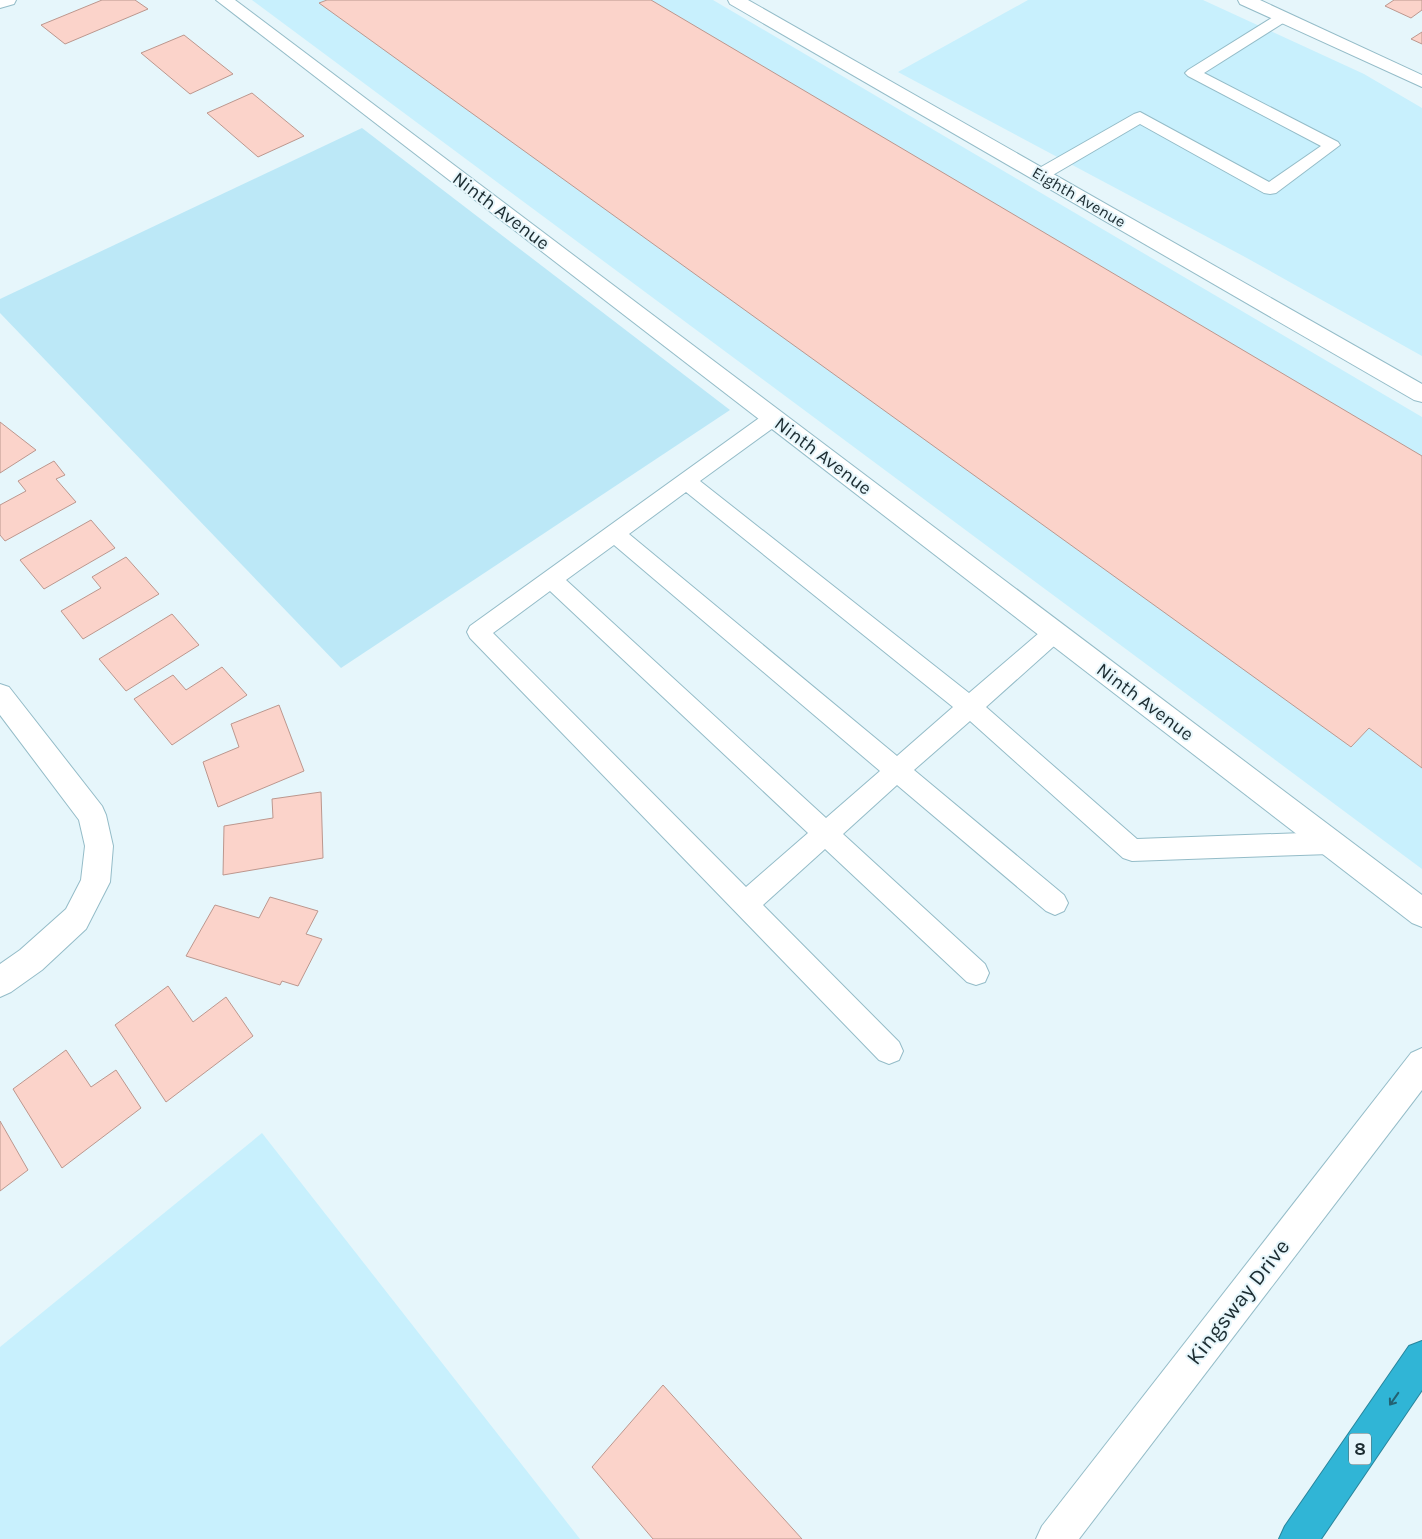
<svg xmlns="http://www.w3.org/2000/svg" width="1422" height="1539" font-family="Karla,sans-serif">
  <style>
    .built { fill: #c8f0fd }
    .green { fill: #bce8f7 }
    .building { fill: #fbd3ca; stroke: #bc978e }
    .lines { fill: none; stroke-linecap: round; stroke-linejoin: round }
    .lane-casing { stroke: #94bcc8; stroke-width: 2 }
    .street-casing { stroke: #94bcc8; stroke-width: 2 }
    .secondary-casing { stroke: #94bcc8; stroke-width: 2 }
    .highway-casing { stroke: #29859c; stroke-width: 2 }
    .lane { fill: #fff; fill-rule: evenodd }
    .street { fill: #fff; fill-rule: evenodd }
    .secondary { fill: #fff; fill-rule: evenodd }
    .highway { fill: #30b5d6; fill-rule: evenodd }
    .oneway { stroke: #236272 }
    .labels { text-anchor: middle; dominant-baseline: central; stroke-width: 4; stroke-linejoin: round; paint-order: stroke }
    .far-street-label { font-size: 16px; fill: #1b2b30; stroke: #e6f6fb }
    .shield { fill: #e6f6fb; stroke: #58686d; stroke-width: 1 }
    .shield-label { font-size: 18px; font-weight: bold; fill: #1b2b30 }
    .street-label { font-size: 19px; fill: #1b2b30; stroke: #e6f6fb }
    .near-street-label { font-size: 22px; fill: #1b2b30; stroke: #e6f6fb }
  </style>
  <rect width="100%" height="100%" fill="#e6f6fb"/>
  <g class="built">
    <polygon points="252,0 713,0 1422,417 1422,869"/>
    <polygon points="1028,0 1203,0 1364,74 1422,108 1422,356 1245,257 898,72"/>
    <polygon points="262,1133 580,1539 0,1539 0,1347"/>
  </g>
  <polygon class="green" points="362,128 730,410 341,668 0,313 0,299"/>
  <g class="building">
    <polygon points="102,0 135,0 148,9 65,44 41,25"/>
    <polygon points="327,0 651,0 1422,456 1422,768 1369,728 1351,747 319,3"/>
    <polygon points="1394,0 1422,0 1422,10 1411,18 1385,6"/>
    <polygon points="1422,32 1422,44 1411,39"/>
    <polygon points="184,35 233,74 190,94 141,53"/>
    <polygon points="252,93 304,136 258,157 207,113"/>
    <polygon points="0,422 36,450 0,473"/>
    <polygon points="54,461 65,475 56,479 76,502 5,541 0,535 0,505 26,491 18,481"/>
    <polygon points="91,520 115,548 44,589 20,560"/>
    <polygon points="126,557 159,594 83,639 61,611 101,588 92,577"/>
    <polygon points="172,614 199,645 126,691 99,659"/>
    <polygon points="222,667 247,695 172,745 134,699 173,675 186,690"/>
    <polygon points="279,705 304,771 218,807 203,762 239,747 231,724"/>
    <polygon points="321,792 323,858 223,875 224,826 273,818 272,799"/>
    <polygon points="270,897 318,911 306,934 322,939 298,986 282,981 280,985 186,956 215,905 259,918"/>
    <polygon points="168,986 193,1022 226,997 253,1036 166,1102 115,1025"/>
    <polygon points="66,1050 91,1087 116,1070 141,1108 62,1168 13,1089"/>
    <polygon points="0,1121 28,1170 0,1191"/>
    <polygon points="663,1385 802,1539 653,1539 592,1467"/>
  </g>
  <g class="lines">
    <defs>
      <g id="lane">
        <polygon points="1283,13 1288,14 1290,17 1288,20 1204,73 1338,142 1340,145 1276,193 1270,194 1264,193 1140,124 1046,179 1034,179 1032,175 1034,171 1134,114 1140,112 1269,182 1321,146 1188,76 1185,73 1188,70 1278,14"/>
        <path d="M773,411L780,413L783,418L780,423L700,481L969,693L1046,627L1054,624L1062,627L1065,633L1062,639L986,707L1137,839L1330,832L1339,835L1342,843L1339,851L1330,854L1132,861L1123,858L970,721L914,770L1064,895L1068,903L1064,911L1055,915L1046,911L897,785L843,834L985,964L989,973L985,982L976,985L967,982L825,849L763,905L899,1042L903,1051L899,1060L889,1064L879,1060L470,638L467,632L470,626L766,413ZM686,492L953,707L897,756L629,534ZM614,545L880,771L826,818L566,580ZM550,591L808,833L746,887L493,633Z"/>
      </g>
      <g id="street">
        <polygon points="0,0 16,0 14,4 0,8"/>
        <polygon points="216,0 235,0 1422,895 1422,927 1412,923"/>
        <polygon points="728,0 748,0 1422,384 1422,402 1414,400 730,4"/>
        <polygon points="0,684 9,687 102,806 106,815 113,846 110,882 86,929 42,970 11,992 0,997 0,964 20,950 66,909 81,880 85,846 79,820 0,715"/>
      </g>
      <g id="secondary">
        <polygon points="1238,0 1260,0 1422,75 1422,87 1240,4"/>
        <polygon points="1422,1048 1422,1090 1079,1539 1036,1539 1042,1526 1411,1053"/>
      </g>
      <polygon id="highway" points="1422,1341 1422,1390 1321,1539 1279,1539 1285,1526 1409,1346"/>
    </defs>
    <use href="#lane" class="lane-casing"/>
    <use href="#street" class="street-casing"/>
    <use href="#secondary" class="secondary-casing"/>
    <use href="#highway" class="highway-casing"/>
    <use href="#lane" class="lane"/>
    <use href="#street" class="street"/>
    <use href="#secondary" class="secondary"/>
    <use href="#highway" class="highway"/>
  </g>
  <defs><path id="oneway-shaft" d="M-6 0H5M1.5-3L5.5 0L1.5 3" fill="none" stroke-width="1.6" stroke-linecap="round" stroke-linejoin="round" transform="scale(1.25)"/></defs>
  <use class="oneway" href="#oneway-shaft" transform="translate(1394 1399) rotate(125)"/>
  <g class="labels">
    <g class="far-street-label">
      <text transform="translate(1079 197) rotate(30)">Eighth Avenue</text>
    </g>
    <rect class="shield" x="1349" y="1433.5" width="22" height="31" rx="4"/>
    <g class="shield-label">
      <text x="1360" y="1449">8</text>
    </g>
    <g class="street-label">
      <text transform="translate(501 211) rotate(37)">Ninth Avenue</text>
      <text transform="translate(823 456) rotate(37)">Ninth Avenue</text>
      <text transform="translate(1145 702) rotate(37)">Ninth Avenue</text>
    </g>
    <g class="near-street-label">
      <text transform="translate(1238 1302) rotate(-52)">Kingsway Drive</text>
    </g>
  </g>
</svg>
